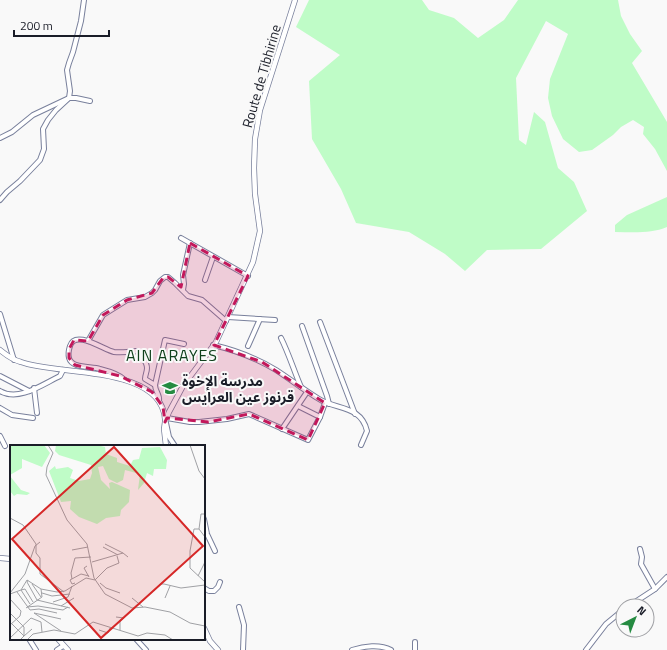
<svg xmlns="http://www.w3.org/2000/svg" width="667" height="650" font-family="'Titillium Web','Noto Sans Arabic',sans-serif">
  <style>
    .green { fill: #bffcc7 }
    .lines { fill: none; stroke-linecap: round; stroke-linejoin: round }
    .minor-casing { stroke: #79809c; stroke-width: 6 }
    .tertiary-casing { stroke: #79809c; stroke-width: 6 }
    .minor { stroke: #fff; stroke-width: 4 }
    .tertiary { stroke: #fff; stroke-width: 4.5 }
    .marked { fill: #c2185b; fill-opacity: 0.2; stroke: #c2185b; stroke-width: 3; stroke-dasharray: 8 5; stroke-linejoin: round }
    .labels { text-anchor: middle; dominant-baseline: central; stroke-width: 4; stroke-linejoin: round; paint-order: stroke }
    .street-label { font-size: 14px; fill: #1a1d28; stroke: #f9f9f9 }
    .poi-label { font-size: 14px; font-weight: bold; fill: #1a1d28; stroke: #f9f9f9; text-anchor: start }
    .quarter-label { font-size: 16px; letter-spacing: 1px; fill: #11411d; stroke: #f9f9f9 }
    .inset-road { fill: none; stroke: #a0a1a5; stroke-width: 1 }
    .view { fill: #d62828; fill-opacity: 0.15; stroke: #d62828; stroke-width: 2 }
    .inset-edge { fill: none; stroke: #1a1d28; stroke-width: 2 }
  </style>
  <rect width="100%" height="100%" fill="#f9f9f9"/>
  <g class="green">
    <polygon points="309,0 422,0 429,10 454,18 478,38 504,20 518,0 618,0 621,16 630,34 642,51 632,63 667,122 667,171 655,149 643,134 644,127 633,120 621,127 613,135 592,150 579,152 563,139 552,116 548,98 550,79 568,34 546,21 516,78 519,140 526,145 534,112 545,122 558,168 574,182 587,211 541,249 487,250 465,271 445,254 409,232 356,223 341,189 312,139 309,81 340,55 296,27"/>
    <path d="M667,197V227C651,234 632,232 615,232V225L627,215Z"/>
  </g>
  <g class="lines">
    <defs>
      <g id="minor">
        <polyline points="0,138 12,132 33,115 69,98 76,98 90,101"/>
        <polyline points="0,200 7,192 20,181 40,160 44,149 43,129 48,120 56,110 69,98 70,91 67,70 69,63 73,52 81,21 84,0"/>
        <polyline points="181,238 248,276"/>
        <polyline points="205,280 213,257"/>
        <polyline points="183,290 184,284 183,275 190,243"/>
        <polyline points="0,314 14,360"/>
        <polyline points="228,317 275,320"/>
        <polyline points="320,322 355,414"/>
        <polyline points="302,326 327,396 329,404"/>
        <path d="M281,338C289,354 294,371 301,387"/>
        <polyline points="88,341 103,315 127,300 145,297 152,293 155,290 160,281 165,277 168,277 175,283 188,296 202,300 226,321"/>
        <path d="M213,345C235,350 256,358 276,370C290,379 304,390 319,399C336,410 361,405 367,431L361,445"/>
        <polyline points="248,346 260,319"/>
        <polyline points="0,376 29,391"/>
        <path d="M125,380C119,374 108,371 100,369C91,366 72,369 69,358C68,354 69,349 70,346C75,329 104,350 114,352C121,353 129,352 136,351C140,354 147,362 147,368C147,372 145,375 145,379L155,385"/>
        <polyline points="34,388 37,413"/>
        <path d="M0,391C19,402 43,384 60,376L63,370"/>
        <path d="M159,400C160,395 155,391 155,385L165,340L184,344"/>
        <polyline points="298,406 320,417"/>
        <polyline points="0,408 12,415 33,418"/>
        <polyline points="167,418 190,422 199,422 227,419 249,414 308,440 320,417 325,403"/>
        <polyline points="166,423 169,437 175,446"/>
        <polyline points="282,429 307,392"/>
        <polyline points="0,436 5,446"/>
        <polyline points="204,519 207,534 215,551"/>
        <polyline points="640,549 642,557 641,564 655,589"/>
        <polyline points="204,588 209,591 214,591 218,587 220,582"/>
        <polyline points="629,606 655,589 667,577"/>
        <polyline points="239,607 244,625 243,650"/>
        <polyline points="29,639 36,650"/>
        <polyline points="136,639 146,650"/>
        <polyline points="415,642 415,650"/>
        <polyline points="57,650 63,646"/>
        <path d="M352,650C364,646 380,644 391,650"/>
        <polyline points="586,650 606,624 623,610"/>
      </g>
      <g id="tertiary">
        <path d="M0,350C6,355 13,360 21,362C58,376 161,365 165,419"/>
        <polyline points="166,446 164,429 165,422 169,412 183,386 216,342 253,262 260,231 255,194 254,168 255,139 260,110 295,0"/>
        <polyline points="0,558 11,559"/>
        <polyline points="204,628 210,641 218,650"/>
        <polyline points="58,639 68,650"/>
      </g>
    </defs>
    <use href="#minor" class="minor-casing"/>
    <use href="#tertiary" class="tertiary-casing"/>
    <use href="#minor" class="minor"/>
    <use href="#tertiary" class="tertiary"/>
  </g>
  <path class="marked" d="M190,243L248,276L214,345L262,362L325,403L308,440L249,414L208,422L167,418L165,422L163,407L152,392L120,376L75,365L69,358V349L74,340L88,341L103,315L127,300L152,293L163,278L168,277L181,287Z"/>
  <defs>
    <symbol id="school-bare" viewBox="-9 -9 18 18"><path d="M0-5L7-2L0 1L-7-2ZM-4 1L0 2.5L4 1V4Q0 6-4 4Z" fill="#258b41" stroke="#f9f9f9" stroke-width="2.5" paint-order="stroke"/></symbol>
  </defs>
  <g fill-rule="evenodd">
    <use href="#school-bare" x="159" y="377" width="22" height="22"/>
  </g>
  <g class="labels">
    <g class="street-label">
      <text transform="translate(261 76) rotate(-74)">Route de Tibhirine</text>
    </g>
    <g class="poi-label">
      <text x="182" y="380">مدرسة الإخوة<tspan x="182" dy="16">قرنوز عين العرايس</tspan></text>
    </g>
    <g class="quarter-label">
      <text x="172" y="355">AIN ARAYES</text>
    </g>
  </g>
  <g transform="translate(10 445)">
    <rect width="195" height="195" fill="#f9f9f9"/>
    <path d="M0,0H34L40,8L32,22L12,14V23L0,30ZM46,0H87L95,2L96,9L107,13V17L120,21L123,15L129,14L132,3L150,2L157,15L156,24H144L143,31L137,28L134,38L128,45L130,29L115,25L113,35L107,38L99,34L93,21L88,22L91,35L100,44L99,38L102,37L120,45L119,57L111,65L110,71L96,73L87,79L69,72L60,64L61,56L51,57L39,26L45,21L46,24L58,22L63,25L60,33L69,36L80,34L82,28L81,20L49,10L45,6ZM0,31L11,45L20,48L17,50L7,49L4,51L0,46Z" fill="#bffcc7"/>
    <path class="inset-road" d="M38,0L43,8L37,22L36,30L57,75L77,99L84,133L95,149L122,163L135,162L160,167L180,178L195,181M180,0L189,26L195,34M0,73L13,80L26,99V108L30,113V129L54,147M189,84L191,69H195M195,92L189,84H184L180,106V123L195,137M95,99L113,108M93,102L108,110M62,105L78,102M82,117L113,108L118,112M77,121L74,123L79,132M188,131L195,117M62,134L61,128L65,113L81,112M18,135L17,137L27,155M85,135L97,123L109,118L107,111M65,138L62,139L60,135L71,129L79,131M90,138L96,143L110,148M22,139L31,152M11,145L15,144L23,157M11,145L20,159M144,146L150,139H154L171,143L195,140M7,147L20,165L29,164L47,168M0,148L15,129L25,101L30,97M32,148L42,151L60,149M0,149L11,145L17,135L31,144L47,147L55,146L76,133L85,135M122,153L133,162M155,153L160,141M0,154L11,166L10,171L0,180M27,155L60,163M43,157L58,152L62,141M51,161L64,153M17,162L28,161L53,165L58,162M16,163L32,152L31,144M0,168L14,182V191L10,195M24,168L51,186M24,168L51,174M106,172L114,173L110,176V185M0,177L14,191L22,184M89,185L98,188L100,183M0,193L21,173L31,177L32,187M17,195L23,189L44,185L65,189L83,177L128,191L137,188L155,190L163,195"/>
    <path class="view" d="M104,2L193,101L91,193L2,94Z"/>
    <rect width="195" height="195" class="inset-edge"/>
  </g>
  <g transform="translate(635 618) rotate(42)"><circle r="19" fill="#f9f9f9" stroke="#a0a1a5"/>
  <path d="M0-3L7 15L0 10L-7 15Z" fill="#258b41"/>
  <text y="-6" font-size="11" font-weight="bold" text-anchor="middle" fill="#1a1d28">N</text>
  </g>
  <path d="M14 30v6h95v-6" fill="none" stroke="#1a1d28" stroke-width="2"/>
  <text x="20" y="30" font-size="12" fill="#1a1d28" stroke="#f9f9f9" stroke-width="3" paint-order="stroke">200 m</text>
</svg>
